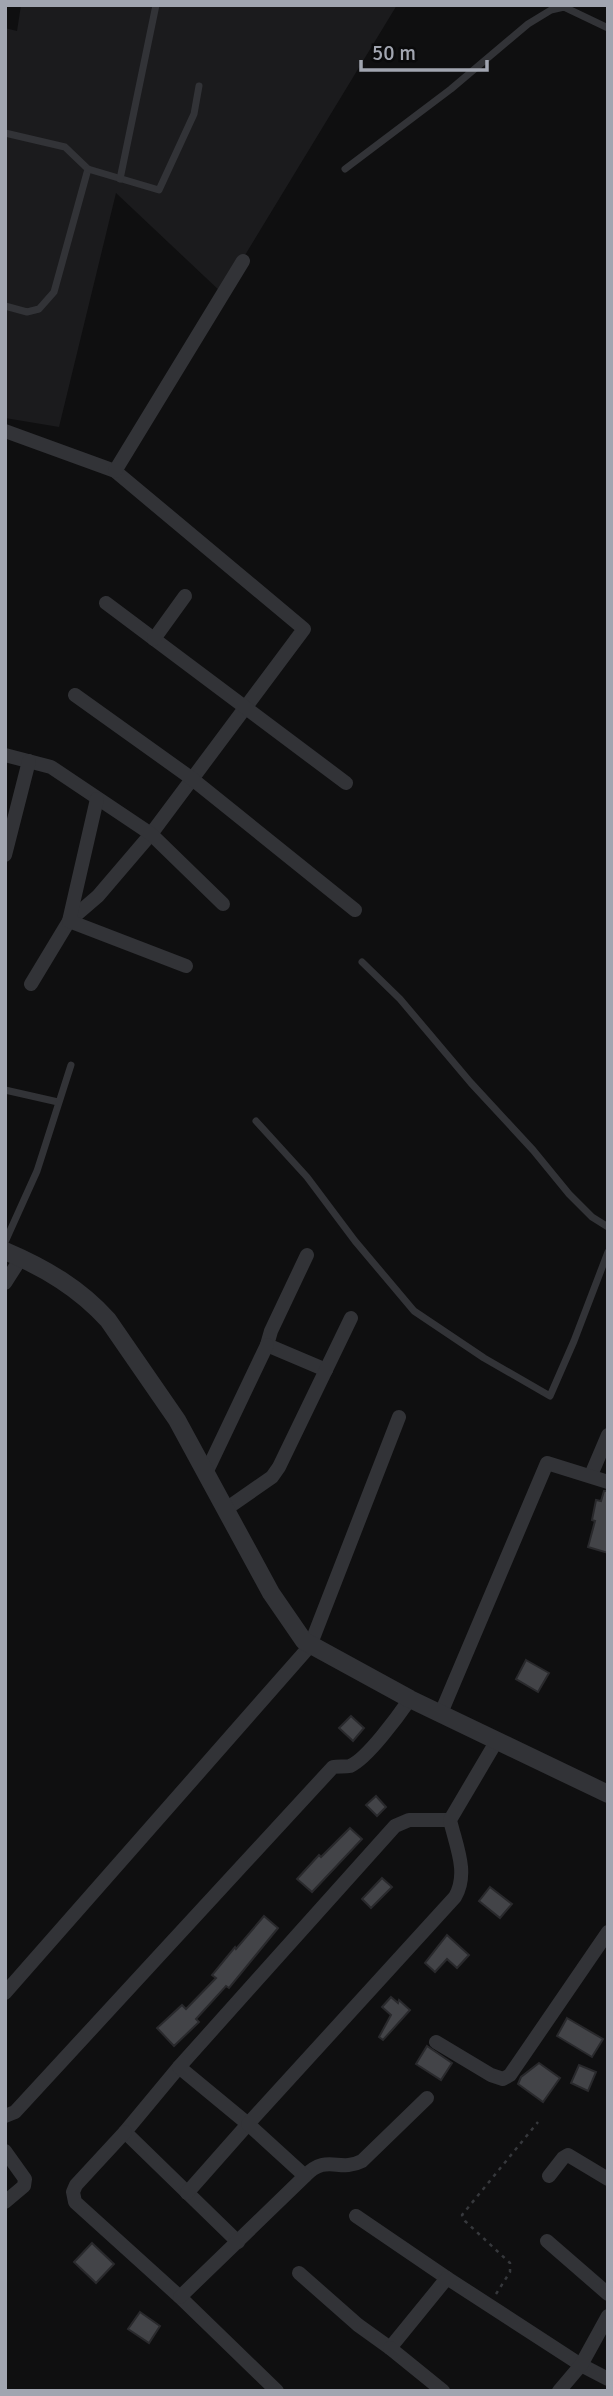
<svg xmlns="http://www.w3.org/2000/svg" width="613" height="2396" font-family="Signika,sans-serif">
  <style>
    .built { fill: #1b1b1d }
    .building { fill: #434448; stroke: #29292c; stroke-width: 2 }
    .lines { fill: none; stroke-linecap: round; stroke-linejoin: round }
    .path { stroke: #36383c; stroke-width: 2.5; stroke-dasharray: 3.5 5; stroke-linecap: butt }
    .service { stroke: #323337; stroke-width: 7 }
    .minor { stroke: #323337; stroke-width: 14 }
    .tertiary { stroke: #323337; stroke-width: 18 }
  </style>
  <rect width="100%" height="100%" fill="#0f0f10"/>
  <polygon class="built" points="21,5 397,5 222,293 116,193 59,427 5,418 5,28 17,31"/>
  <g class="building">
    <polygon points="604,1491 608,1491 608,1553 588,1547 595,1521 592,1520 596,1500 601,1501"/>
    <polygon points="526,1660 549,1673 538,1692 516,1679"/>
    <polygon points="351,1716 364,1728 353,1741 339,1728"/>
    <polygon points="376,1796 386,1807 377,1816 366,1805"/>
    <polygon points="350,1828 362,1839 312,1892 297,1879 319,1855 321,1857"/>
    <polygon points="382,1878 392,1887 371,1908 362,1899"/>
    <polygon points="490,1887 512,1904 500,1918 479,1901"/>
    <polygon points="264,1916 278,1928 229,1988 226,1986 196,2019 199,2022 174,2046 157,2028 182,2005 186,2009 216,1978 212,1975 235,1947 236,1949"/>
    <polygon points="447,1935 469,1955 457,1968 447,1959 435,1972 425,1963"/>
    <polygon points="391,1997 398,2003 399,2000 410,2010 383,2040 379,2037 391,2015 382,2007"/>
    <polygon points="567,2018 603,2039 592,2057 557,2036"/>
    <polygon points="427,2046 452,2063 441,2080 416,2064"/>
    <polygon points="539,2063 560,2078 543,2102 518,2084 521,2077"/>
    <polygon points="579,2065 596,2072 588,2091 571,2083"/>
    <polygon points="92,2243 114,2264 96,2283 74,2262"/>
    <polygon points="140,2312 160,2326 149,2343 128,2329"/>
  </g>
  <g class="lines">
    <polyline class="path" points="496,2294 510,2272 510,2263 465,2221 462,2215 538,2122"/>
    <g class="service">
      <polyline points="5,133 65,147 88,169 54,292 39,309 27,312 5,306"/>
      <polyline points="88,169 159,190 194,114 199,86"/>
      <polyline points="345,169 451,89 528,24 551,10 564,7 608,28"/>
      <polyline points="120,179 156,5"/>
      <polyline points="362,962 400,999 471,1083 533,1150 569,1194 592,1217 608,1227"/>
      <polyline points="5,1090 58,1102"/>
      <polyline points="256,1121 307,1177 355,1241 414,1311 484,1358 550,1396 574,1341 608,1252"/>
      <polyline points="5,1242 37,1171 71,1065"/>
    </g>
    <g class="minor">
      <polyline points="5,431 115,471 304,629 151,834 98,896 69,921 31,984"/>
      <polyline points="115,471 243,261"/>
      <polyline points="106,603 346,783"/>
      <polyline points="154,639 185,596"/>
      <polyline points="75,695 191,778 355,910"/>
      <polyline points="5,755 51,767 151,834 223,904"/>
      <polyline points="97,799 69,921 186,966"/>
      <polyline points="5,855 29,761"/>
      <polyline points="307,1255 271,1331 267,1345 326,1370"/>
      <polyline points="5,1283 21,1258"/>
      <polyline points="206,1473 267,1345"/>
      <polyline points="591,1475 608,1435"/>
      <polyline points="226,1509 272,1477 279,1467 351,1318"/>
      <polyline points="441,1713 547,1463 608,1482"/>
      <polyline points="5,1993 310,1646 399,1417"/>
      <polyline points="436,2042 491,2075 503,2079 510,2075 608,1932"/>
      <polyline points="179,2067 125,2132 238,2242"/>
      <path d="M5,2116L15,2112L333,1767C338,1766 345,1767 350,1766C367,1759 399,1715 410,1699"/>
      <polyline points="125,2132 76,2185 73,2192 75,2202 180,2297 277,2391"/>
      <polyline points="5,2151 25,2179 24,2186 5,2202"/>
      <path d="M305,2176C327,2153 339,2173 362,2161L427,2098"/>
      <polyline points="549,2176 563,2158 568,2155 608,2179"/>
      <polyline points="187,2193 248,2124 179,2067 395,1826 409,1820 450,1820"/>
      <polyline points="356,2216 447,2278"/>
      <polyline points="547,2241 608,2294"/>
      <polyline points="299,2273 358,2325 390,2348 447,2278 581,2365 608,2379"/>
      <path d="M180,2297L305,2176L248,2124L455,1897C469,1873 456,1846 450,1820L496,1742"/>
      <polyline points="390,2348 443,2391"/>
      <polyline points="559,2391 581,2365 608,2316"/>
    </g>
    <path class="tertiary" d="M5,1251C45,1268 79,1288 108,1320L177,1420L271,1593L304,1641L410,1699L608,1794"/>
  </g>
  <rect width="613" height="2396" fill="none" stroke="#a1a5b0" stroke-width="14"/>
  <path d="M361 60v10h126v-10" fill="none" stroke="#a1a5b0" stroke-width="3.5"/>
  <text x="372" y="60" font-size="21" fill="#a1a5b0" stroke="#0a0a0b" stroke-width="5" paint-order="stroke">50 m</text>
</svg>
